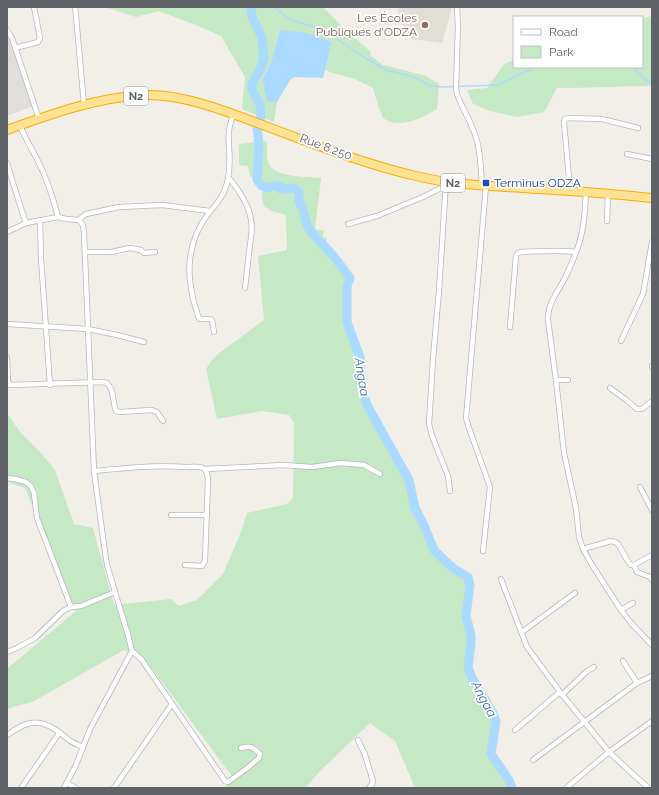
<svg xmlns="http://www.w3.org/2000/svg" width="659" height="795" font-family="Raleway,sans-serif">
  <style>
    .industrial { fill: #e0deda }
    .education { fill: #e1ded6 }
    .green { fill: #c5e8c5 }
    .water { fill: #aadaff }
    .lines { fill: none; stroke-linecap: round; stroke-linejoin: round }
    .stream { stroke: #aadaff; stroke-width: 1.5 }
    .river { stroke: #aadaff; stroke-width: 9 }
    .street-casing { stroke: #b5b8bc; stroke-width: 6 }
    .highway-casing { stroke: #f9ab00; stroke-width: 10 }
    .street { stroke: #fff; stroke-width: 4.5 }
    .highway { stroke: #fde293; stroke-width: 8 }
    .education-dot { fill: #8d6e63; stroke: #fff; stroke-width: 1.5 }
    .transit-dot { fill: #1a4fb4; stroke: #fff; stroke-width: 1.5 }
    .labels { text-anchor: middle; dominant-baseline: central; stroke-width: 3.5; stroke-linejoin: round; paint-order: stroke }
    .shield { fill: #fff; stroke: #8f9295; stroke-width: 1 }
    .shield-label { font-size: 11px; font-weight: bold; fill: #5f6368 }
    .education-label { font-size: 12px; fill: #785e54; stroke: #fff; text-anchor: end }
    .street-label { font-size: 12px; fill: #5f6368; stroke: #fff }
    .transit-label { font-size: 12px; fill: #164399; stroke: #fff; text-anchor: start }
    .water-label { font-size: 13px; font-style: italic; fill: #4174aa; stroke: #fff }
  </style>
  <rect width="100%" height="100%" fill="#f1efe8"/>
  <polygon class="industrial" points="10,39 33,106 7,116 7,40"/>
  <polygon class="education" points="399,7 452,7 442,43 406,38 398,12"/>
  <g class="green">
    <path d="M105,7H323L342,27L370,51L371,56L383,65L392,67L426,76L439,84L437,109C424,117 410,124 395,123C391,122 386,120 383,118L378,105L373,88L355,79L333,73L325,70L332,42L280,30L271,63L262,80L267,101L277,102L274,122L242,109L245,77L221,36L198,26L159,11L136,17Z"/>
    <path d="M652,16V86C620,86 589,88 557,88L544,112L517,117L490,111L473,104L467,90L487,88L504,64L514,60V67H642V18Z"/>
    <path d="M267,141C267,149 266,160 270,166C277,177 309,177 321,178L315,229L324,231L323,237L327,238L326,246L350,278L347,286V322L360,357L361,381L367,405L409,480L415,508L423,523L434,550L445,561L453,568L468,577L470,585L466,615L471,636V644L468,667L472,678L493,713L496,721L491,755L509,780L512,788H415L395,741L370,723L319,772L306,788H223L234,779L148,663L124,650L34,701L7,709V669L76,611L25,488L7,482V417L9,416L20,432L39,451L55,470L74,524L93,528L114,605L171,599L179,606L197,600L223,574L241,532L247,513L287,504L293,498L294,423L289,415L262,411L217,419L206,369L214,357L264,320L258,256L287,250L286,215L271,211L264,206L262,197V186L257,180L250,176L248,166L239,165V144Z"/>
  </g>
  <polygon class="water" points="280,30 306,33 332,42 323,78 294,77 290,80 277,102 267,102 262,80 271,63"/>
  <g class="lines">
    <g class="stream">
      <polyline points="274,7 291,20 322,29 364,57 386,70 414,77 430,86 441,87 498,85 536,67"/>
      <polyline points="633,67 647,81 652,83"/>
    </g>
    <path class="river" d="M251,7L252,16L262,38L264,59L260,70L252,84V89L260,105L261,117L257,127L259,146L257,180L262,186L267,188L273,186H280L281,189L294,188L299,192V202C305,209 304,219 308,227C314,237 322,243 329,251C337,259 343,269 350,278L347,286V322L360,357L361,381L367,405L409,480L415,508L423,523L434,550L445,561L453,568L468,577L470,585L466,615L471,636V644L468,667L472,678L493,713L496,721L491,754L509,780L512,788"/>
    <defs>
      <g id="street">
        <polyline points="75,7 76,16 84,105"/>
        <path d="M457,7L458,26L456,88L457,94C463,110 473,125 477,141C481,156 481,171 482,186"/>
        <polyline points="7,30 12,38 39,119"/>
        <polyline points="15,48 38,42 40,38 34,7"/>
        <path d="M20,126C25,137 31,148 37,159C46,177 53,197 58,217L66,219L79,220L83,225L84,233L94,471L104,545L107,565L128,635L132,651L142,660L225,781L228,782L246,769L259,758L260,754C252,747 252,745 241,748"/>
        <polyline points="627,154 652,159"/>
        <path d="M7,163C13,183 19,203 26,223"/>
        <path d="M228,177C238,189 249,204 251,220C253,228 251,237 250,245C248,259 247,273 245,288"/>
        <polyline points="446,182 439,291 433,359 429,424 432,436 448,476 450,491"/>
        <polyline points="570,190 564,122 565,119 568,118 602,119 638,128"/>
        <path d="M586,191C585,212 584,233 576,252C573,261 569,269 565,278C558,291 547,305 548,320L556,380L564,453L576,508L579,537L583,549L592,565L621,610L631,623L652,645"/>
        <polyline points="40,220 41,258 50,385"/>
        <polyline points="79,220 83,216 86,214 119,207 162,205 210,211"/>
        <polyline points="607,221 608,194"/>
        <polyline points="348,224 377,216 423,197 445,186"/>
        <polyline points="7,232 26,223 58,217"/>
        <polyline points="85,252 111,252 130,248 141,250 144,253 155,252"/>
        <polyline points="7,324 88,329 117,335 144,342"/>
        <path d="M510,327L516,256L518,253L521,252C539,251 558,250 576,252"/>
        <path d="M214,332L212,320L210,319H200L198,316C196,308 193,301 192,293C186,267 190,239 206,217C212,208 222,200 225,189C230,177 230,160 229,147C229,142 228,137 229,132C229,126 232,120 233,114"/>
        <polyline points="621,341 643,294 652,242"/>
        <path d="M7,358L8,382L10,385L102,382L107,383C115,391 112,401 116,411L119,412L152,410L157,412L163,421"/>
        <polyline points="652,367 652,366"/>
        <polyline points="556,380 568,380"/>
        <polyline points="610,388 625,399 637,409 642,409 652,401"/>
        <polyline points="205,469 283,465 312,467 341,463 364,465 380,474"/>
        <path d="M94,471C124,468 154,465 185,467C190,467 198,466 203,468C207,470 207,474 208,479L205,561L202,566L185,565"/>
        <polyline points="7,478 15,479 26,482 31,486 34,493 37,518 71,607"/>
        <polyline points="640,487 652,510"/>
        <polyline points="171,515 207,515"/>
        <polyline points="583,549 611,541 615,542 618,544 629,563 631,565 634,565 637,572 650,577 652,580"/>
        <polyline points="483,551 490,487 468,425 466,418 486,186"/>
        <polyline points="634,565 652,555"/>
        <polyline points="501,579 527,647 560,692 609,752 636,777 649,788"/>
        <polyline points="621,610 633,603"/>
        <polyline points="522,632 575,593"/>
        <polyline points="7,652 17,648 35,638 63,611 71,607 81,606 115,592"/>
        <polyline points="623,661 637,683"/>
        <polyline points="562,695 586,672 594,667"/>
        <polyline points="515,730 560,692"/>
        <path d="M7,735C13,731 20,726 27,724C44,719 57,730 69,740C73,743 79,745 83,747"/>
        <polyline points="358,740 365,755 373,781 372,784 369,788"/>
        <polyline points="533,760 622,694 637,683 652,676"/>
        <polyline points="67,783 76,788"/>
        <polyline points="21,788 60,732"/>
        <polyline points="64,788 76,765 90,729 132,651"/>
        <polyline points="114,788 172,704"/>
        <polyline points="566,788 609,752 652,721"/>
      </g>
      <path id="highway" d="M7,130C51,114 98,97 146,95C180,94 220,109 252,121C306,141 360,163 416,176C456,186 498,186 539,189C577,191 614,194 652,198"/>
    </defs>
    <use href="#street" class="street-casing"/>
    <use href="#highway" class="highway-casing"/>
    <use href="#street" class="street"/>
    <use href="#highway" class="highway"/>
  </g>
  <circle class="education-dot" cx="425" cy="25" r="4"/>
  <rect class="transit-dot" x="482" y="179" width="8" height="8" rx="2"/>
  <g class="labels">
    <g class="shield">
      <rect x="124" y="87" width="24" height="18" rx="3"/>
      <rect x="441" y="174" width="24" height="18" rx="3"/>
    </g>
    <g class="shield-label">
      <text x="136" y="96">N2</text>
      <text x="453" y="183">N2</text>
    </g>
    <g class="education-label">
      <text x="417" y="18">Les Écoles<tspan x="417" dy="14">Publiques d'ODZA</tspan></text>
    </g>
    <g class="street-label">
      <text transform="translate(326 147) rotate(20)">Rue 8.250</text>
    </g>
    <g class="transit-label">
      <text x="494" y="183">Terminus ODZA</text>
    </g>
    <g class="water-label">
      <text transform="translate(362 377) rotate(81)">Angaa</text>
      <text transform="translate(484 699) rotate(62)">Angaa</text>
    </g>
  </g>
  <rect width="659" height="795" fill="none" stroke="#5f6368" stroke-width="16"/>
  <rect x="513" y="16" width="130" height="52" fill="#ffffff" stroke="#bfc1c3"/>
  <rect x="521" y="29" width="20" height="6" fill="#ffffff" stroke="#bfc1c3"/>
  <text x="549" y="36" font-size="12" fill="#5f6368">Road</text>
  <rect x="521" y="46" width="20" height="12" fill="#c5e8c5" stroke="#bfc1c3"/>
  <text x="549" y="56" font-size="12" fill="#5f6368">Park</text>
</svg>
